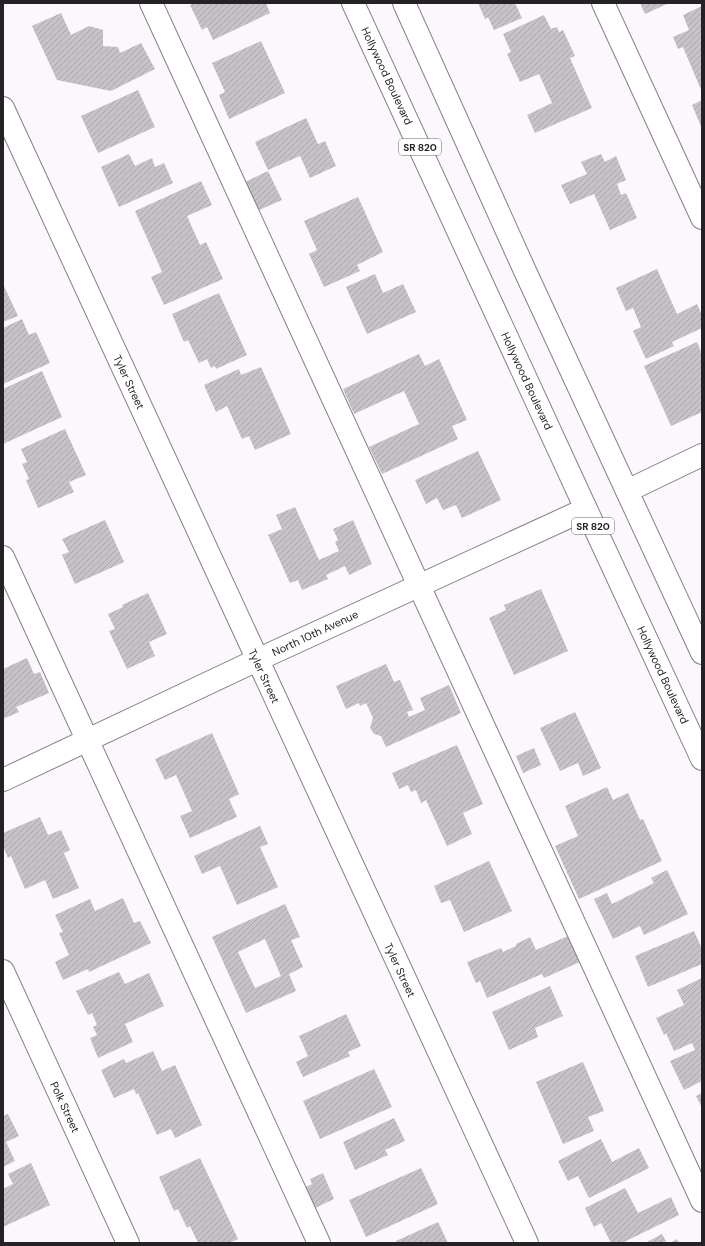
<svg xmlns="http://www.w3.org/2000/svg" width="705" height="1246" font-family="'DM Sans',sans-serif">
  <style>
    .building { fill: url(#building-hatch); fill-rule: evenodd }
    .lines { fill: none; stroke-linecap: round; stroke-linejoin: round }
    .minor-casing { stroke: #848085; stroke-width: 24 }
    .major-casing { stroke: #848085; stroke-width: 24 }
    .minor { stroke: #fff; stroke-width: 22 }
    .major { stroke: #fff; stroke-width: 22 }
    .labels { text-anchor: middle; dominant-baseline: central; stroke-width: 4; stroke-linejoin: round; paint-order: stroke }
    .shield { fill: #fff; stroke: #666466; stroke-width: 1 }
    .shield-label { font-size: 10px; font-weight: bold; fill: #242224 }
    .street-label { font-size: 11px; fill: #242224; stroke: #fff }
  </style>
  <defs>
    <pattern id="building-hatch" width="6" height="6" patternUnits="userSpaceOnUse"><rect width="6" height="6" fill="#c7c2c8"/><path d="M-1 1l2-2M0 6l6-6M5 7l2-2" fill="none" stroke="#aba6ac"/></pattern>
  </defs>
  <rect width="100%" height="100%" fill="#fbf7fd"/>
  <g class="building">
    <polygon points="194,3 266,3 270,13 213,40 207,27 202,30 190,5"/>
    <polygon points="478,3 515,3 522,18 494,30 488,17 485,19"/>
    <polygon points="640,3 669,3 645,14"/>
    <polygon points="702,6 702,92 683,47 678,49 673,37 689,30 683,15"/>
    <polygon points="61,13 71,35 89,26 103,30 103,46 118,47 120,53 141,43 155,69 111,91 57,80 32,26"/>
    <polygon points="544,15 551,29 557,27 559,32 563,30 575,56 570,58 592,108 535,133 527,115 552,103 539,74 520,82 507,54 511,52 503,34"/>
    <polygon points="261,41 285,93 229,119 219,95 225,92 212,63"/>
    <polygon points="138,90 155,127 98,153 81,116"/>
    <polygon points="702,100 702,129 692,105"/>
    <polygon points="306,118 318,144 325,141 336,166 310,178 300,156 268,170 255,142"/>
    <polygon points="129,154 135,166 152,158 155,167 164,163 173,183 119,207 101,167"/>
    <polygon points="601,154 605,162 616,156 626,180 617,184 621,195 626,193 637,218 610,230 594,194 570,204 561,185 587,174 581,162"/>
    <polygon points="268,171 282,200 257,211 243,183"/>
    <polygon points="201,181 212,205 187,216 200,245 206,242 223,279 164,305 151,277 162,272 135,211"/>
    <polygon points="358,197 383,252 357,265 360,271 324,287 309,254 317,250 304,221"/>
    <polygon points="657,269 677,314 697,304 702,315 702,328 672,342 674,346 646,359 633,331 641,327 633,308 626,311 616,288"/>
    <polygon points="375,274 383,293 403,284 416,312 367,334 346,287"/>
    <polygon points="3,284 18,316 3,322"/>
    <polygon points="219,293 247,355 216,369 215,366 211,368 207,359 199,363 188,340 184,342 172,314"/>
    <polygon points="22,319 29,335 36,332 50,363 3,384 3,328"/>
    <polygon points="697,342 702,354 702,412 671,426 644,366"/>
    <polygon points="419,354 425,366 439,359 467,420 452,426 458,439 382,474 369,447 419,424 404,391 354,414 343,389"/>
    <polygon points="261,367 291,434 255,450 249,436 242,439 227,406 216,412 204,385 239,369 241,375"/>
    <polygon points="42,371 62,417 3,444 3,389"/>
    <polygon points="65,429 86,475 69,482 74,492 38,508 26,480 29,479 22,464 27,462 21,449"/>
    <polygon points="478,451 501,500 462,518 456,505 443,510 437,498 426,504 415,480"/>
    <polygon points="295,507 319,560 339,551 335,542 338,540 333,529 353,520 372,564 349,575 345,566 326,575 328,579 302,590 298,580 290,583 268,535 282,529 276,515"/>
    <polygon points="105,520 124,562 75,584 62,555 69,552 62,539"/>
    <polygon points="541,589 568,651 514,675 489,618 506,610 504,605"/>
    <polygon points="148,593 167,634 149,642 155,656 127,669 109,631 115,629 108,614 123,607 122,605"/>
    <polygon points="27,658 34,674 40,672 49,693 16,707 19,712 3,719 3,669"/>
    <polygon points="386,664 394,682 400,680 413,710 407,712 409,717 425,710 420,698 449,685 461,713 386,747 381,736 374,734 370,728 373,718 366,703 360,706 359,703 346,709 336,686"/>
    <polygon points="575,712 601,768 583,776 578,763 560,771 540,728"/>
    <polygon points="212,733 239,794 229,799 237,817 190,838 180,816 192,811 176,775 165,780 155,759"/>
    <polygon points="457,745 483,804 463,813 472,834 447,846 426,800 421,803 416,790 411,792 408,785 399,789 392,773"/>
    <polygon points="534,748 541,765 523,773 516,756"/>
    <polygon points="607,787 613,800 628,793 640,820 643,819 662,861 579,899 555,846 578,836 565,806"/>
    <polygon points="40,817 48,835 61,830 70,850 64,853 79,888 53,899 45,880 25,889 11,856 8,858 3,846 3,833"/>
    <polygon points="260,826 268,844 260,847 278,887 237,905 220,866 202,874 194,856"/>
    <polygon points="489,861 512,911 464,932 450,900 441,903 434,886"/>
    <polygon points="667,870 688,914 644,935 640,926 613,939 594,899 607,893 612,904 654,883 651,878"/>
    <polygon points="123,898 134,923 140,921 151,943 89,972 88,969 63,980 55,962 69,955 59,933 63,932 55,915 90,899 95,911"/>
    <path d="M285,904L300,937L291,940L303,967L289,974L296,991L246,1013L212,937ZM265,939L281,976L255,988L238,952Z"/>
    <polygon points="694,931 702,949 702,964 648,987 635,956"/>
    <polygon points="568,936 580,962 544,978 542,974 487,998 480,981 476,983 467,962 501,948 503,952 516,946 516,944 530,937 536,950"/>
    <polygon points="119,972 125,984 149,973 164,1006 125,1024 133,1042 98,1058 90,1038 97,1035 93,1027 97,1025 92,1013 88,1015 76,991"/>
    <polygon points="702,978 702,1081 684,1090 670,1061 695,1050 692,1043 674,1051 666,1033 664,1035 656,1018 684,1005 677,990"/>
    <polygon points="550,986 563,1016 535,1028 538,1037 509,1050 492,1012"/>
    <polygon points="346,1014 361,1046 348,1052 350,1056 303,1077 296,1062 308,1056 299,1036"/>
    <polygon points="153,1051 162,1071 175,1065 202,1125 175,1138 171,1129 157,1135 138,1093 136,1094 134,1089 114,1098 101,1070 124,1059 126,1063"/>
    <polygon points="583,1062 604,1111 588,1117 594,1131 563,1144 536,1082"/>
    <polygon points="374,1069 392,1107 320,1139 303,1101"/>
    <polygon points="702,1093 702,1108 696,1096"/>
    <polygon points="8,1114 19,1136 6,1142 15,1161 3,1167 3,1116"/>
    <polygon points="394,1118 405,1141 385,1150 388,1155 355,1170 343,1142"/>
    <polygon points="601,1139 612,1162 639,1148 649,1168 589,1198 578,1176 568,1181 558,1161"/>
    <polygon points="200,1158 238,1239 229,1243 198,1243 190,1226 187,1228 178,1209 174,1211 159,1177"/>
    <polygon points="31,1163 50,1205 3,1227 3,1189 13,1184 8,1174"/>
    <polygon points="421,1168 438,1204 366,1237 349,1200"/>
    <polygon points="323,1173 334,1199 313,1209 304,1188 312,1184 310,1179"/>
    <polygon points="625,1188 638,1213 671,1197 679,1215 622,1243 611,1243 601,1223 594,1227 585,1208"/>
    <polygon points="438,1222 448,1243 397,1243 396,1241"/>
    <polygon points="662,1234 667,1243 645,1243"/>
    <polygon points="677,1239 679,1243 670,1243"/>
  </g>
  <g class="lines">
    <defs>
      <g id="minor">
        <polyline points="151,3 702,1201"/>
        <polyline points="603,3 702,218"/>
        <polyline points="3,108 527,1243"/>
        <polyline points="627,491 702,455"/>
        <polyline points="3,557 319,1243"/>
        <polyline points="3,780 257,660 586,509"/>
        <polyline points="3,971 128,1243"/>
      </g>
      <g id="major">
        <polyline points="353,3 586,509 702,759"/>
        <polyline points="404,3 525,271 702,653"/>
      </g>
    </defs>
    <use href="#minor" class="minor-casing"/>
    <use href="#major" class="major-casing"/>
    <use href="#minor" class="minor"/>
    <use href="#major" class="major"/>
  </g>
  <g class="labels">
    <g class="shield">
      <rect x="399" y="139" width="42" height="16" rx="3"/>
      <rect x="572" y="518" width="42" height="16" rx="3"/>
    </g>
    <g class="shield-label">
      <text x="420" y="147">SR 820</text>
      <text x="593" y="526">SR 820</text>
    </g>
    <g class="street-label">
      <text transform="translate(387 76) rotate(65)">Hollywood Boulevard</text>
      <text transform="translate(527 381) rotate(65)">Hollywood Boulevard</text>
      <text transform="translate(129 382) rotate(65)">Tyler Street</text>
      <text transform="translate(315 633) rotate(-25)">North 10th Avenue</text>
      <text transform="translate(663 675) rotate(65)">Hollywood Boulevard</text>
      <text transform="translate(264 676) rotate(65)">Tyler Street</text>
      <text transform="translate(400 970) rotate(65)">Tyler Street</text>
      <text transform="translate(65 1107) rotate(65)">Polk Street</text>
    </g>
  </g>
  <rect width="705" height="1246" fill="none" stroke="#242224" stroke-width="8"/>
</svg>
